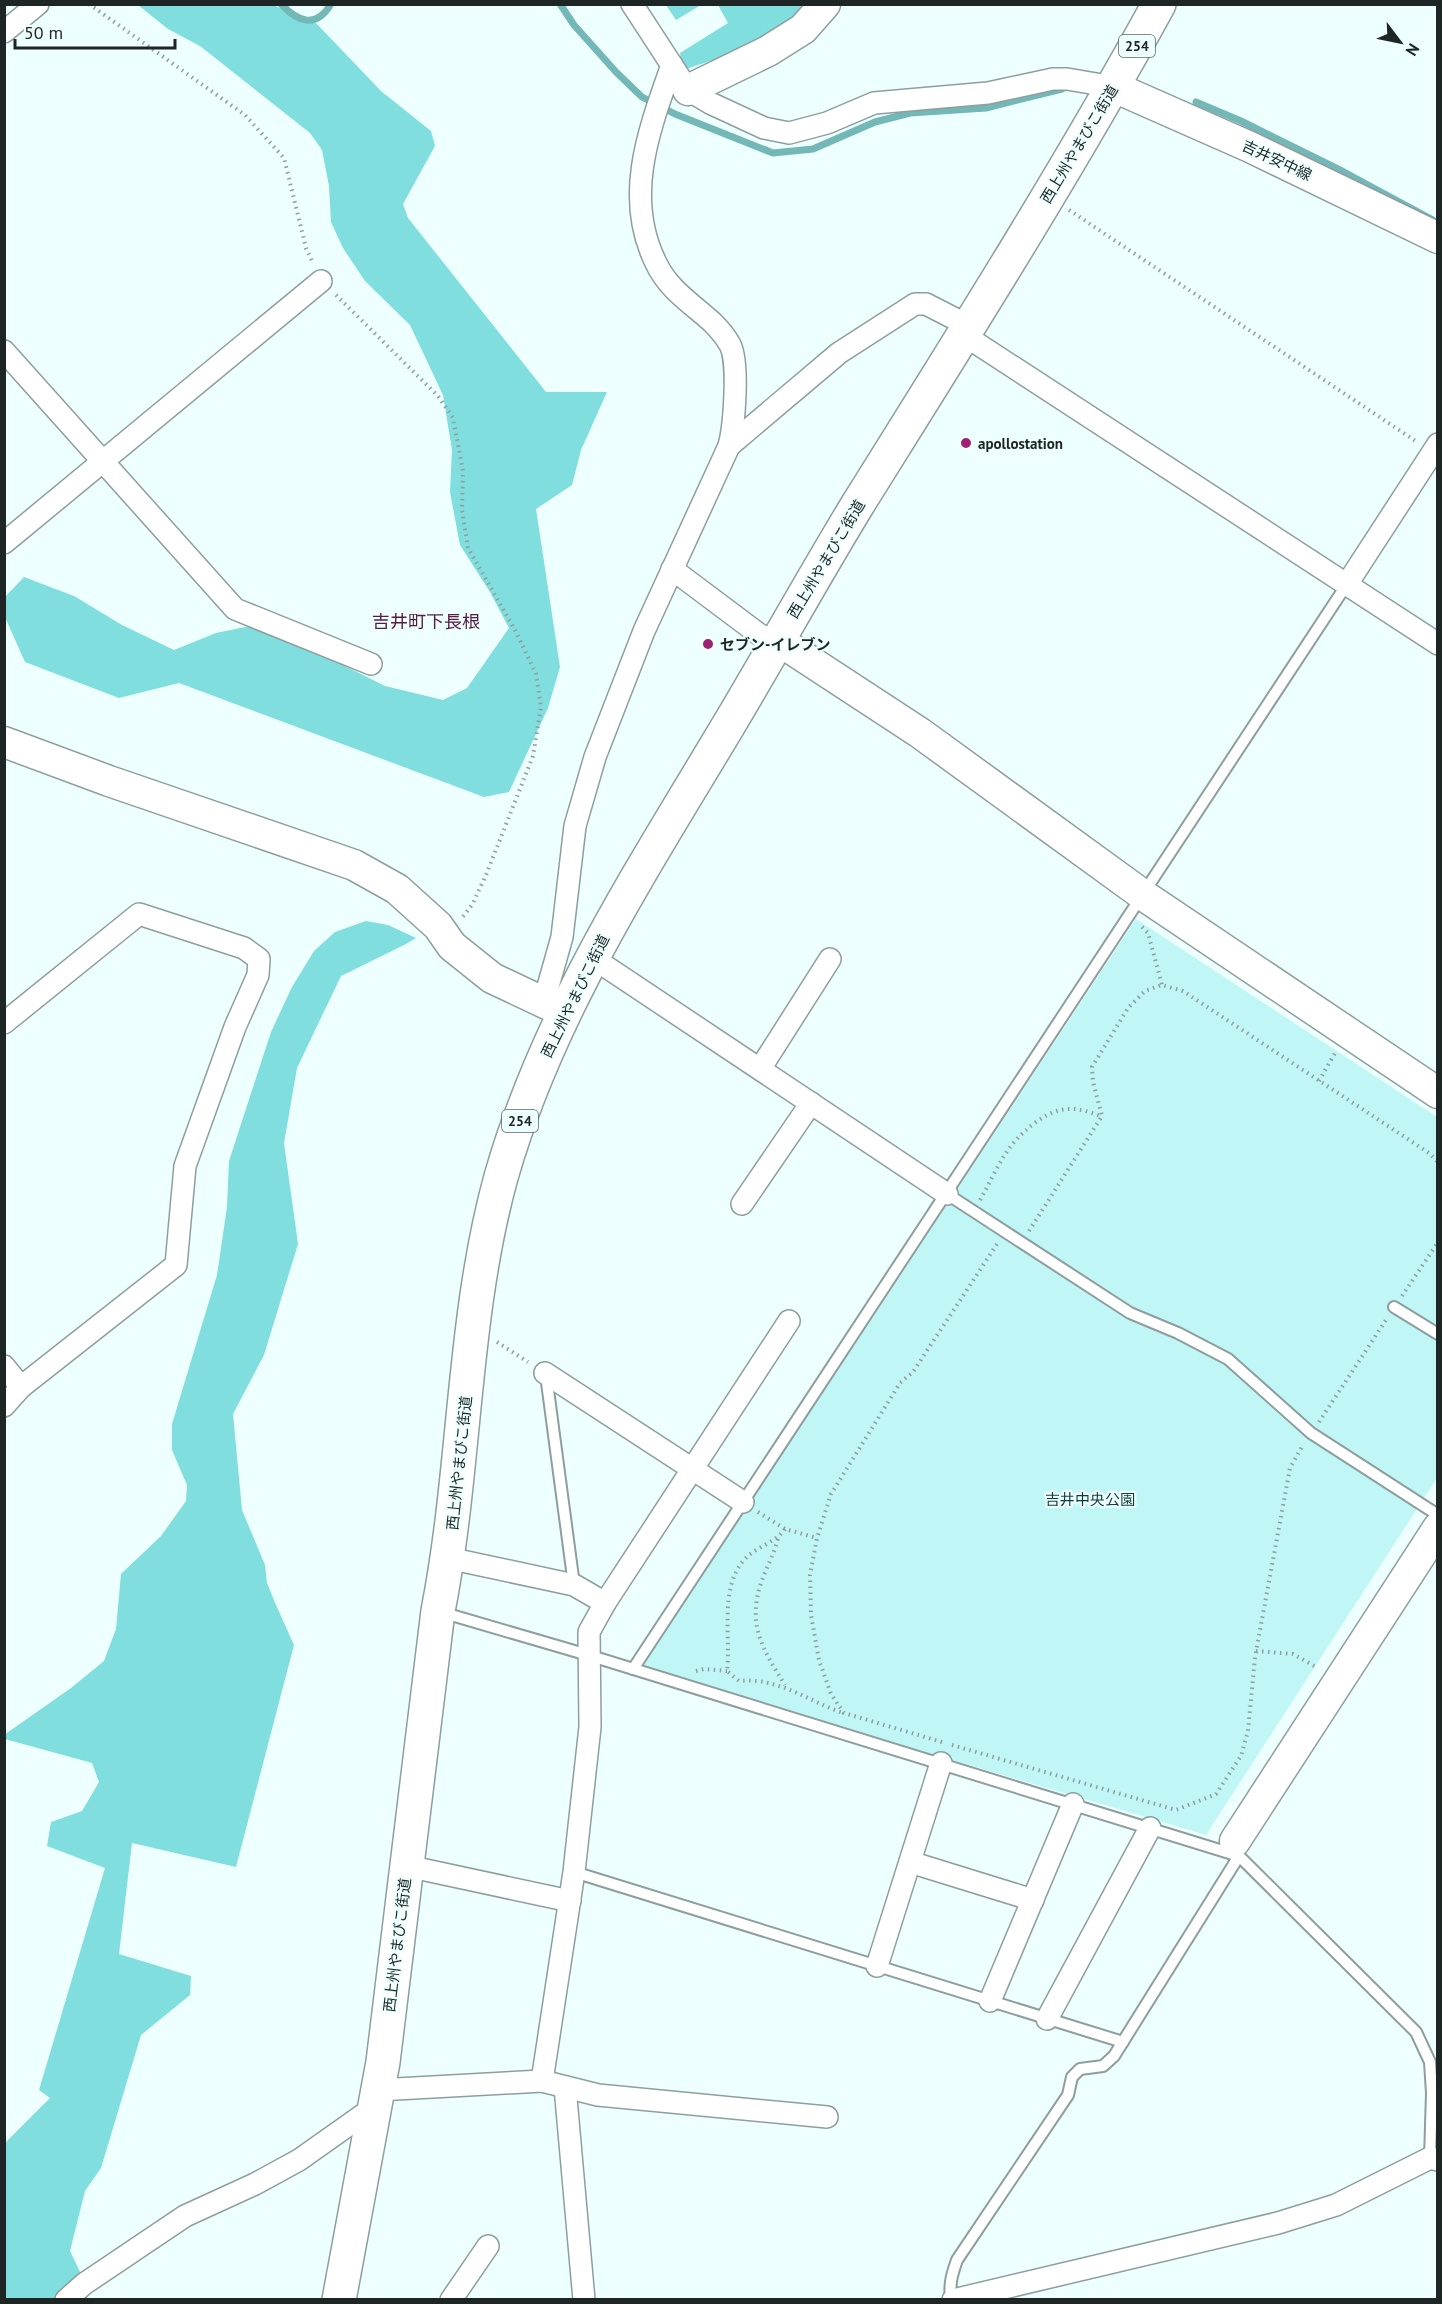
<svg xmlns="http://www.w3.org/2000/svg" width="1442" height="2304" font-family="'PT Sans','Noto Sans JP',sans-serif">
  <style>
    .green { fill: #c0f7f6 }
    .forest { fill: #80dede }
    .lines { fill: none; stroke-linecap: round; stroke-linejoin: round }
    .stream { stroke: #73b7b7; stroke-width: 7 }
    .lane-casing { stroke: #8e9e9e; stroke-width: 14 }
    .street-casing { stroke: #8e9e9e; stroke-width: 24 }
    .secondary-casing { stroke: #8e9e9e; stroke-width: 33 }
    .highway-casing { stroke: #8e9e9e; stroke-width: 36 }
    .path { stroke: #909d9d; stroke-width: 4; stroke-dasharray: 1.5 4.5; stroke-linecap: butt }
    .lane { stroke: #fff; stroke-width: 10 }
    .street { stroke: #fff; stroke-width: 21 }
    .secondary { stroke: #fff; stroke-width: 30 }
    .highway { stroke: #fff; stroke-width: 33 }
    .poi-dot { fill: #9f2175; stroke: #edffff; stroke-width: 2 }
    .labels { text-anchor: middle; dominant-baseline: central; stroke-width: 4.5; stroke-linejoin: round; paint-order: stroke }
    .shield { fill: #edffff; stroke: #5c6666; stroke-width: 1.5 }
    .shield-label { font-size: 14px; font-weight: bold; fill: #1e2525 }
    .street-label { font-size: 15px; fill: #1e2525; stroke: #edffff }
    .poi-label { font-size: 15px; font-weight: bold; fill: #1e2525; stroke: #edffff; text-anchor: start }
    .park-label { font-size: 15px; fill: #0e3c3c; stroke: #edffff }
    .quarter-label { font-size: 18px; fill: #571b41; stroke: #edffff }
  </style>
  <rect width="100%" height="100%" fill="#edffff"/>
  <polygon class="green" points="1136,919 1437,1117 1437,1478 1206,1835 641,1668"/>
  <g class="forest">
    <polygon points="138,5 273,5 315,22 381,91 431,131 435,146 403,204 408,218 546,392 607,392 581,450 572,485 536,509 560,667 548,708 509,792 484,797 179,683 119,698 25,662 5,617 4,598 24,577 74,596 122,625 174,650 216,633 250,626 283,635 385,686 443,700 467,688 509,628 490,592 460,545 450,492 452,450 443,395 410,325 365,281 343,248 331,222 329,186 322,150 310,133 200,46 168,29"/>
    <polygon points="666,5 701,5 676,20"/>
    <polygon points="718,5 811,5 789,29 741,51 683,70 680,53 728,23"/>
    <polygon points="366,921 388,925 416,938 404,945 341,976 297,1068 284,1143 298,1244 264,1355 233,1414 242,1510 265,1565 267,1583 276,1605 294,1645 236,1867 132,1843 119,1954 191,1976 190,1995 141,2035 101,2168 85,2191 70,2251 81,2274 56,2299 5,2299 5,2143 50,2098 39,2090 105,1868 47,1846 51,1822 82,1811 99,1782 92,1763 5,1739 4,1735 71,1688 104,1661 116,1629 121,1574 161,1536 186,1501 187,1485 172,1450 172,1424 217,1275 227,1207 229,1161 271,1032 292,987 314,951 335,932"/>
  </g>
  <g class="lines">
    <g class="stream">
      <path d="M281,4C298,22 316,29 331,4"/>
      <polyline points="560,4 574,25 616,72 642,97 675,114 773,153 813,149 875,122 910,113 986,108 1062,89"/>
      <polyline points="1196,102 1241,121 1342,171 1433,220"/>
    </g>
    <defs>
      <g id="lane">
        <polyline points="947,1194 1130,1313 1178,1333 1228,1359 1311,1433 1438,1515"/>
        <polyline points="1394,1307 1438,1334"/>
        <polyline points="546,1375 574,1585"/>
        <polyline points="441,1612 588,1655 1239,1856 1416,2032 1430,2062 1432,2093 1430,2158"/>
        <polyline points="633,1669 1347,584"/>
        <polyline points="574,1872 1123,2042"/>
        <path d="M951,2300C949,2284 952,2274 957,2260L1068,2095L1072,2077L1080,2069L1103,2066L1114,2056L1239,1856L1237,1851"/>
      </g>
      <g id="street">
        <polyline points="632,4 688,90 710,103 764,128 789,133 827,123 874,103 988,93 1053,79 1067,79 1114,87"/>
        <polyline points="4,32 38,4"/>
        <polyline points="964,335 1438,644"/>
        <polyline points="4,351 235,609 371,664"/>
        <polyline points="729,446 839,353 915,304 926,304 969,326"/>
        <polyline points="4,543 321,281"/>
        <polyline points="672,569 760,635 778,640"/>
        <polyline points="1347,584 1438,444"/>
        <polyline points="593,958 947,1194"/>
        <path d="M547,990L562,937L575,826L595,757L644,631L729,446C734,427 740,359 729,343C725,336 718,328 712,322C691,303 668,289 656,263C623,197 649,130 672,65"/>
        <polyline points="4,1023 139,914 244,948 259,959 258,975 235,1027 185,1166 176,1265 21,1387 4,1406"/>
        <polyline points="760,1069 830,959"/>
        <polyline points="742,1204 811,1103"/>
        <polyline points="4,1366 21,1387"/>
        <polyline points="545,1373 743,1502"/>
        <polyline points="448,1558 574,1585 605,1603"/>
        <polyline points="910,1862 1033,1900"/>
        <polyline points="407,1866 570,1901"/>
        <polyline points="877,1966 941,1763"/>
        <polyline points="990,2001 1073,1804"/>
        <polyline points="1047,2019 1150,1828"/>
        <polyline points="542,2081 574,1872 590,1727 589,1632 605,1603 789,1321"/>
        <polyline points="565,2087 584,2300"/>
        <polyline points="378,2090 542,2081 598,2095 827,2117"/>
        <polyline points="66,2300 84,2284 185,2216 255,2184 299,2160 374,2107"/>
        <polyline points="451,2300 488,2246"/>
        <polyline points="953,2300 1278,2223 1336,2205 1430,2158 1438,2160"/>
      </g>
      <g id="secondary">
        <polyline points="1114,87 1250,147 1438,238"/>
        <polyline points="688,90 768,51 803,29 825,4"/>
        <polyline points="778,640 920,733 1143,895 1438,1093"/>
        <polyline points="4,742 109,781 354,865 397,889 438,926 452,946 492,978 564,1012"/>
        <polyline points="1235,1841 1438,1528"/>
      </g>
      <path id="highway" d="M339,2300L383,2062L438,1611C466,1468 462,1318 501,1177C548,1012 644,867 731,721C774,649 814,576 858,504C961,339 1065,175 1159,4"/>
    </defs>
    <use href="#lane" class="lane-casing"/>
    <use href="#street" class="street-casing"/>
    <use href="#secondary" class="secondary-casing"/>
    <use href="#highway" class="highway-casing"/>
    <g class="path">
      <polyline points="89,4 245,115 284,158 306,248 313,263"/>
      <polyline points="1069,210 1417,442"/>
      <polyline points="336,295 438,396 453,418 463,471 462,510 468,548 515,630 536,674 541,707 533,756 486,875 472,905 461,919"/>
      <polyline points="1142,927 1148,933 1162,985"/>
      <polyline points="1319,1081 1335,1053"/>
      <path d="M980,1200C999,1167 1003,1147 1036,1122C1046,1115 1057,1109 1069,1109C1080,1108 1091,1113 1101,1116"/>
      <polyline points="1029,1231 1102,1116 1093,1082 1092,1067 1128,1008 1145,991 1162,985 1183,991 1429,1153 1438,1162"/>
      <polyline points="1402,1296 1438,1242"/>
      <polyline points="497,1342 528,1362"/>
      <polyline points="1319,1422 1386,1320"/>
      <polyline points="758,1512 785,1529 817,1538"/>
      <path d="M785,1529C775,1543 757,1546 745,1559C719,1586 731,1636 727,1671L739,1681C778,1677 808,1701 843,1713"/>
      <path d="M778,1539C774,1554 766,1568 761,1583C747,1625 763,1650 785,1685"/>
      <polyline points="1256,1651 1293,1654 1318,1668"/>
      <polyline points="696,1671 704,1669 727,1671"/>
      <polyline points="942,1742 844,1713 831,1694 819,1660 811,1615 810,1575 817,1538 831,1494 900,1383 913,1372 997,1244"/>
      <polyline points="952,1745 1176,1810 1216,1794 1241,1756 1248,1731 1255,1657 1290,1468 1303,1445"/>
    </g>
    <use href="#lane" class="lane"/>
    <use href="#street" class="street"/>
    <use href="#secondary" class="secondary"/>
    <use href="#highway" class="highway"/>
  </g>
  <g class="poi-dot">
    <circle cx="966" cy="443" r="6"/>
    <circle cx="708" cy="644" r="6"/>
  </g>
  <g class="labels">
    <g class="shield">
      <rect x="1119" y="35" width="36" height="22" rx="4.5"/>
      <rect x="502" y="1110" width="36" height="22" rx="4.5"/>
    </g>
    <g class="shield-label">
      <text x="1137" y="46">254</text>
      <text x="520" y="1121">254</text>
    </g>
    <g class="street-label">
      <text transform="translate(1079 144) rotate(-59)">西上州やまびこ街道</text>
      <text transform="translate(1277 160) rotate(25)">吉井安中線</text>
      <text transform="translate(826 559) rotate(-59)">西上州やまびこ街道</text>
      <text transform="translate(575 996) rotate(-64)">西上州やまびこ街道</text>
      <text transform="translate(459 1463) rotate(-84)">西上州やまびこ街道</text>
      <text transform="translate(397 1945) rotate(-83)">西上州やまびこ街道</text>
    </g>
    <g class="poi-label">
      <text x="978" y="443">apollostation</text>
      <text x="720" y="644">セブン-イレブン</text>
    </g>
    <g class="park-label">
      <text x="1090" y="1499">吉井中央公園</text>
    </g>
    <g class="quarter-label">
      <text x="426" y="621">吉井町下長根</text>
    </g>
  </g>
  <rect width="1442" height="2304" fill="none" stroke="#1e2525" stroke-width="12"/>
  <g transform="translate(1400 42) rotate(122)" stroke="#edffff" stroke-width="4.5" paint-order="stroke">
  <path d="M0-4.5L10 22L0 15L-10 22Z" fill="#1e2525"/>
  <text y="-9" font-size="16" font-weight="bold" text-anchor="middle" fill="#1e2525">N</text>
  </g>
  <path d="M15 39v9h160v-9" fill="none" stroke="#1e2525" stroke-width="3"/>
  <text x="24" y="39" font-size="18" fill="#1e2525" stroke="#edffff" stroke-width="4.5" paint-order="stroke">50 m</text>
</svg>
